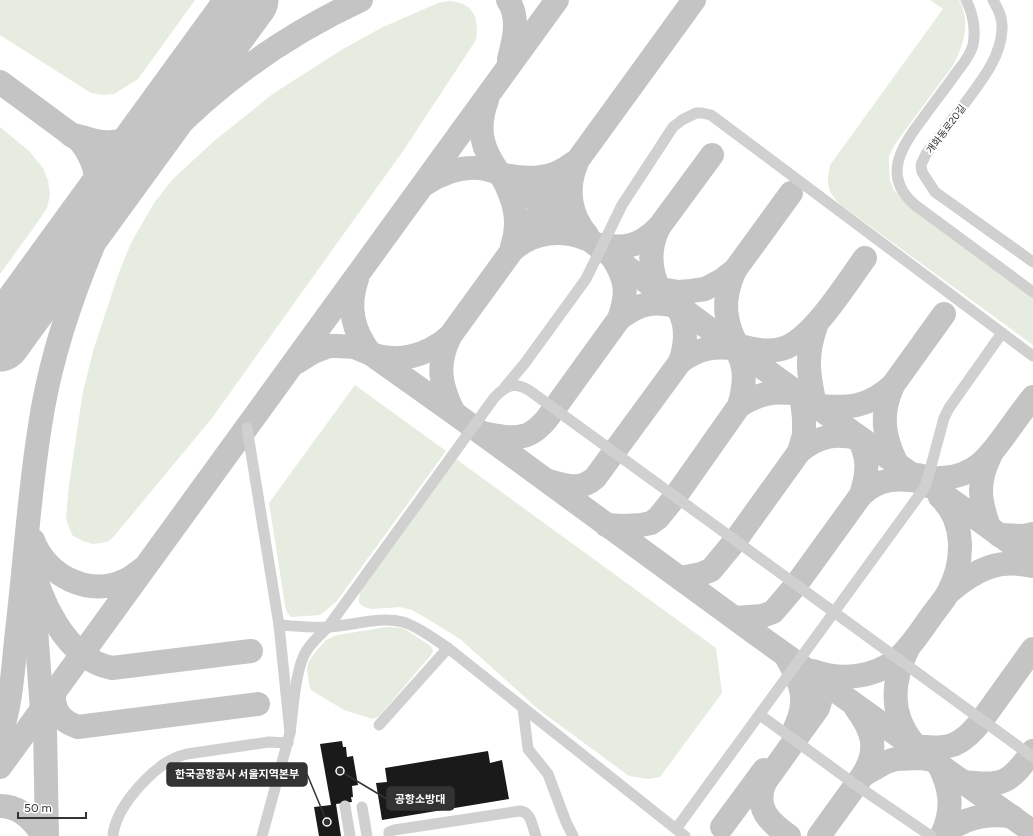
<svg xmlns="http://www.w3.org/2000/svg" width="1033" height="836" font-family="Figtree,'Noto Sans KR',sans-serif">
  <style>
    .green { fill: #e6ecdf }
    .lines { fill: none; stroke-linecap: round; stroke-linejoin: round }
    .taxiway { stroke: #c4c4c4; stroke-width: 24 }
    .runway { stroke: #c4c4c4; stroke-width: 61 }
    .building { fill: #1a1a1a }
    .minor { stroke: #d0d0d0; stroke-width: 11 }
    .labels { text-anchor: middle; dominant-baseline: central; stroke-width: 4; stroke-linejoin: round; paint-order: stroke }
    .street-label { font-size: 10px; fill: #333; stroke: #fff }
    .leader { fill: none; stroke: #333; stroke-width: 1.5 }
    .callout-dot { fill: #333; stroke: #fff; stroke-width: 1.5 }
    .callout { fill: #333; stroke: #333; stroke-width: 1.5 }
    .callout-label { font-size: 11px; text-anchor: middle; font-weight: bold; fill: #fff }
  </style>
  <rect width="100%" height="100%" fill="#fff"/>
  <g class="green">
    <polygon points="0,0 195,0 138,79 114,94 102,95 91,93 0,35"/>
    <path d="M930,0H959C971,21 964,43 954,64L895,144L889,156V168L890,180L894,190L905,203L1033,296V345L841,205C827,192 826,183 830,165L943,9Z"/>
    <path d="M448,1C474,2 479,18 476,40L403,151L212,418L115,535L109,541L101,543L93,544L83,541L73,536L69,528L66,518L69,485L83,391L94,348L118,275L131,243L154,203L172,180L214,141L274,93L343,49L383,27L438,3Z"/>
    <polygon points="0,127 29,151 43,168 48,180 50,195 47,208 37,223 0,274"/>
    <polygon points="355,385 446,451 336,602 320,615 291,617 286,611 269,503"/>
    <polygon points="456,459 716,648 722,693 660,777 648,779 629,776 538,709 460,639 421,615 412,610 400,607 372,609 364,607 359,603 359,599 360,591"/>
    <polygon points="387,627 403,628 431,646 433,651 431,655 379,716 373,719 344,710 311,690 309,684 307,669 309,661 317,650 326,640 337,635"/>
  </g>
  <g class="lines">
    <g class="taxiway">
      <path d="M508,0C520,18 514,40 509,59"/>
      <path d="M0,82L80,141C101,168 99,189 89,220"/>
      <path d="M487,100C476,129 482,150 500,174"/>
      <path d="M71,135C80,136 88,139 96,141C118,145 138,139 156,126"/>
      <path d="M161,143C218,83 286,35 361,0"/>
      <path d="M576,165C566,189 570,215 587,235"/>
      <path d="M501,175C514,198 521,221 512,247"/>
      <path d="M504,175C529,180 552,180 573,163"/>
      <path d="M425,184C448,169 475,162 500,174C517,182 530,196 544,207C579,233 614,257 648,283C740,353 834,419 928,486L933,487L1033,559"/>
      <path d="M659,227C648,249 649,271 661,293"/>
      <path d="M595,244C624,249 638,248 659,227L712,155"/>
      <path d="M515,248C534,232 561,229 584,238"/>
      <path d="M735,270C721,300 724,323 740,351"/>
      <path d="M357,279C347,307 353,332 371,354C399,364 428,355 450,336"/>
      <polyline points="655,288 678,292 691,291 705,289 722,280 735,270 791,193"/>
      <path d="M619,319C639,303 654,300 679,307"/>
      <path d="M737,345C753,350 771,354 787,347C815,335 847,282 865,258"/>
      <polyline points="297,362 313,352 329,346 338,346 354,347 371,354 454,413 759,636 1033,832"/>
      <path d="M680,362C698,348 716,345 738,349"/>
      <path d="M893,385C880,414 883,436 897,464"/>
      <path d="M815,405C808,372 805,356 817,323"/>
      <path d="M739,406C760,393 774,390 799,394"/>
      <path d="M816,406C849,408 868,408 893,385L944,314"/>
      <path d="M454,413C440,385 436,365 450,336L694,0"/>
      <path d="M482,433C498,436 520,442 534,431C539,428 542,424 546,420L619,319C628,293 627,280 612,257"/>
      <path d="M799,452C818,436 837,432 861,439"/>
      <path d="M917,475C925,477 933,479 941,478C975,477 990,456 1007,432C1016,420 1024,408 1033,397"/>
      <path d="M549,481C566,486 580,491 595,478L680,362C687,343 688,319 674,303"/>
      <path d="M861,495C879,478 899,477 923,482"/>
      <path d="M606,525L623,526L641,525L651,523L658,518L675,497L739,406C745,386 748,363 733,346"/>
      <path d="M989,527C979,499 977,482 991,454"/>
      <polyline points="999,535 1024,536 1033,534"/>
      <path d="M33,540C46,576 90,598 126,580C132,577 137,573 142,569"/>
      <path d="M30,555C38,597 65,659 112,668L251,651"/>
      <polyline points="680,578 701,574 711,570 735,541 799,452 804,435 804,418 802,401 795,391"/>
      <polyline points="33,588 42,710"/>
      <path d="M949,592C975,570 998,558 1033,566"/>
      <path d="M735,618L762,616L773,612L796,585L861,495C868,473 870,455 856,435"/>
      <path d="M908,648C892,681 889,713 913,743"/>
      <path d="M788,660C802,684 808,701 795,728"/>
      <path d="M813,671C841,681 874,678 897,659C910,648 920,632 930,618C936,609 944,601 949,591C964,562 966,521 940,497"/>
      <path d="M54,697C54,713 63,722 78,727L258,704"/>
      <path d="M856,708C873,731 879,749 863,775"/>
      <path d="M0,736C12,703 13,666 17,631C25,563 29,494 40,426C48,371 64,319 84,268C92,249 99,229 109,211C132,169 159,129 184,88"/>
      <path d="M913,746C948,750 960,748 982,720L1033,649"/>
      <path d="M938,763C951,788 954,809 942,835"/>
      <polyline points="0,767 557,0"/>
      <path d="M964,782C1004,787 1009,783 1033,751"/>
      <path d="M0,806C20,806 34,821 43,836"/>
      <polyline points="722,827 764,770"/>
      <polyline points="47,836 45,727 48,712 52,701"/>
      <path d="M789,836C769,822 754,808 765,782L818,708C824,694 818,681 808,672"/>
      <polyline points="819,836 863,775 886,762 896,759 920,758 933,760"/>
      <path d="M942,836C961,818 987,812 1013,817"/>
    </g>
    <polyline class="runway" points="0,341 248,0"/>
  </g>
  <g class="building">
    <polygon points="342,741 343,747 346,747 347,757 353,756 358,785 352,786 353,797 351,797 352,802 336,804 341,836 319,836 314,807 331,805 320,744"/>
    <polygon points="488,751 490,763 502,760 509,799 382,820 376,783 387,782 385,768"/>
  </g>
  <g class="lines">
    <g class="minor">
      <path d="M966,0C973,13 976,30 973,45C970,57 961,66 954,76C944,90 933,104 923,118C902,146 881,176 915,205L1033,292"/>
      <path d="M993,0C998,9 1003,18 1002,29C1001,60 977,86 960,110C948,125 937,139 926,154L921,165L922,172L935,192L1033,262"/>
      <polyline points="505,387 525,363 586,279 622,205 673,127 682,120 696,113 702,113 711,115 1033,356"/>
      <polyline points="247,428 279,625 290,733 262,836"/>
      <path d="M279,625C295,626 311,628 327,627C353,626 378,616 403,622C418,626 435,640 448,648L676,829"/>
      <polyline points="523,708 528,749 548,774 566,822 573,836"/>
      <polyline points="760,715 856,785 931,836"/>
      <polyline points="379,725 448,648"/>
      <path d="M290,733C293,712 295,667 307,650C312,642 321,634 328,627L494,398C506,385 515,381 530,391L1033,757"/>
      <polyline points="345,806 350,836"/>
      <polyline points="362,807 367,836"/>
      <path d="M113,836C115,810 143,779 164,764C171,759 179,756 187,754L269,742L288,743"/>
      <path d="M389,836V832L394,830L520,811C532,812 532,827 536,836"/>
      <polyline points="685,836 676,829 923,490 927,481 944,418 949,408 1002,333"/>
    </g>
  </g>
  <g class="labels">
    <g class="street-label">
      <text transform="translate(946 129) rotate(-53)">개화동로20길</text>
    </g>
  </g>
  <path class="leader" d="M327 822L307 774M340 771L387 799"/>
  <g class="callout-dot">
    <circle cx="327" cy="822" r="4"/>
    <circle cx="340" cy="771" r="4"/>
  </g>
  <g class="callout">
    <rect x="167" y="763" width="140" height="23" rx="4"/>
    <rect x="387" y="787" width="67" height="23" rx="4"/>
  </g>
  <g class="callout-label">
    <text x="237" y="778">한국공항공사 서울지역본부</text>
    <text x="420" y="803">공항소방대</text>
  </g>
  <path d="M18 812v6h68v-6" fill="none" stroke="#333333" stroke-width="2"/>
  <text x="24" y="812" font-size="12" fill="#333333" stroke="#ffffff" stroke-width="3" paint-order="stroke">50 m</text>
</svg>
